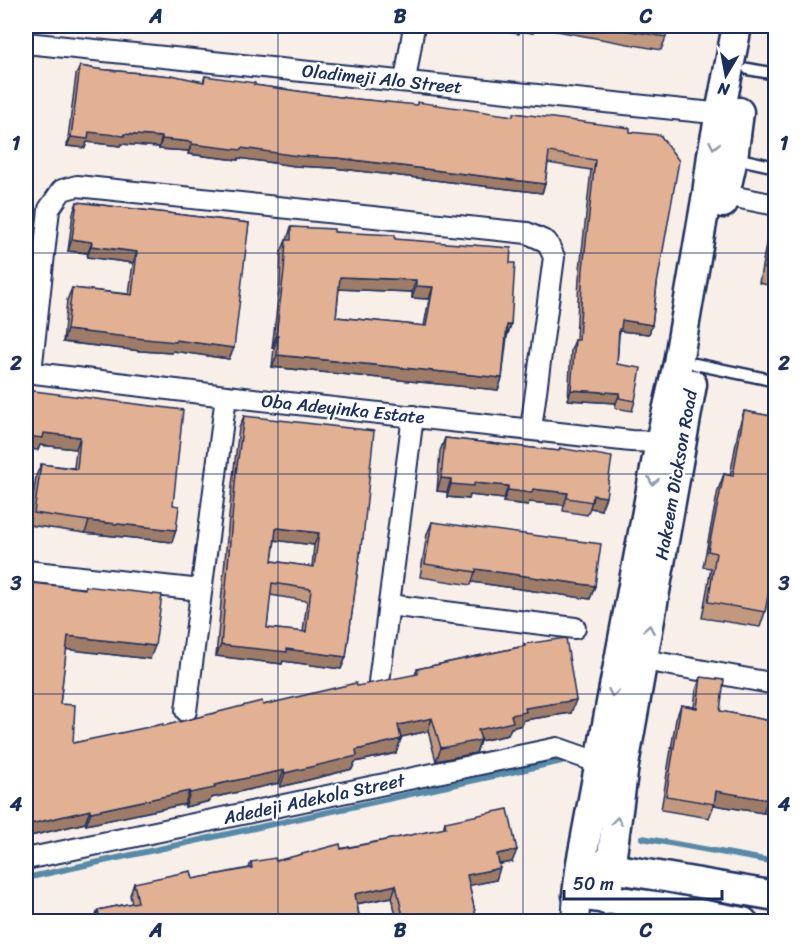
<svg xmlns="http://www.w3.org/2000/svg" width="801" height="947" font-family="Sriracha,sans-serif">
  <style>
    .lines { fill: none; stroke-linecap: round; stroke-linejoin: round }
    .stream { stroke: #558aa8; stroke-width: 6 }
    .service-casing { stroke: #1b2f5e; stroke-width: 15 }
    .minor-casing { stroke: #1b2f5e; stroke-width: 24 }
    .tertiary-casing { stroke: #1b2f5e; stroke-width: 30 }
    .secondary-casing { stroke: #1b2f5e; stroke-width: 33 }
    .service { stroke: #fff; stroke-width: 10 }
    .minor { stroke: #fff; stroke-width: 20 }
    .tertiary { stroke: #fff; stroke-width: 26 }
    .secondary { stroke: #fff; stroke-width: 28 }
    .wall { fill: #c2987e; stroke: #1b2f5e; stroke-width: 1.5; fill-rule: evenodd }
    .shaded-wall { fill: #9e7c67; stroke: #1b2f5e; stroke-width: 1.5 }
    .building { fill: #e2b193; stroke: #1b2f5e; stroke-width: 1.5; fill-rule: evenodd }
    .oneway { stroke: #8d97ae }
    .grid { fill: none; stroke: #1b2f5e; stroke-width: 1.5; stroke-opacity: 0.55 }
    .labels { text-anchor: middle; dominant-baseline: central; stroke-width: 4.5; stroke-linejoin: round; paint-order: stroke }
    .street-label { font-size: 18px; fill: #1b2f5e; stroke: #fff }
    .neatline { fill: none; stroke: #1b2f5e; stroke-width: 2 }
    .grid-label { font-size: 20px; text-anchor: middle; font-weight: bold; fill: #1b2f5e }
  </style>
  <rect width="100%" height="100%" fill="#f9efe9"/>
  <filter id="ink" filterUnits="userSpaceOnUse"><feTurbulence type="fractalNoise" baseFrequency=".0167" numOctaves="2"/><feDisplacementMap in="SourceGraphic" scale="12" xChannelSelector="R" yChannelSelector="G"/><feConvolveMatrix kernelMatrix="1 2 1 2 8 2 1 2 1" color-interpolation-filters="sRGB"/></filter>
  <g filter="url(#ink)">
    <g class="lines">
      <g class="stream">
        <polyline points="642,838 776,862"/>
        <polyline points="26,878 562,761"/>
      </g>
      <defs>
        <g id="service">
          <polyline points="748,69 776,74"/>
          <polyline points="735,158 776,167"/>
          <polyline points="695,364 776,381"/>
        </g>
        <g id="minor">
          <polyline points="26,43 733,115"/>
          <polyline points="405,81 414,26"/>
          <polyline points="725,195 776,205"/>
          <polyline points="26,372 226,396 631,441 660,442"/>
          <polyline points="31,372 49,209 62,190 77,186 527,233 547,242 554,257 531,429"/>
          <polyline points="26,571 201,590"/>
          <polyline points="389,605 575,628"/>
          <polyline points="644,660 776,684"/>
          <polyline points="379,682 413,416"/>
          <polyline points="186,711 226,396"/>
          <polyline points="26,859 557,748 600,763"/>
        </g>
        <polyline id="tertiary" points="575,922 577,895"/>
        <g id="secondary">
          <polyline points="737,26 712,155 707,194 678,363 660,442 581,863 577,895 656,906 743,922"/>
          <polyline points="723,203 733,158 739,112"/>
          <polyline points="594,865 776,896"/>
          <polyline points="606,900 624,765 692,384"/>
        </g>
      </defs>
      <use href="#service" class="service-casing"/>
      <use href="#minor" class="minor-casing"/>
      <use href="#tertiary" class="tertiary-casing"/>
      <use href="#secondary" class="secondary-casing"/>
      <use href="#service" class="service"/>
      <use href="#minor" class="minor"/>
      <use href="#tertiary" class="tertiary"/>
      <use href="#secondary" class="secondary"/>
    </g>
    <g class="wall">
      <polygon points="471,26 668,26 666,37 661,50 535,27 533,33 520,31 519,34"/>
      <polygon points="80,66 97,69 171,76 203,82 205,76 254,85 347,98 512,116 514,113 630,132 657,284 652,325 649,334 620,331 619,335 617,364 635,401 632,411 615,408 616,403 568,400 571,350 575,340 576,340 579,278 591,170 548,163 545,184 542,193 334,168 295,166 239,158 238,160 188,154 189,151 159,149 159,147 121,144 120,146 87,142 85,148 67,146 76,75"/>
      <polygon points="77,202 249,223 229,359 173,351 172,353 141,351 63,342 67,300 72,288 129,294 133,263 87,257 88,253 68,251 73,213"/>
      <polygon points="774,214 776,214 776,287 759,283 769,228"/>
      <path d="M291,227L395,239L507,337L502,378L498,390L272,367L274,348H272L280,283L281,252L286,240H287ZM339,289L412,292V298L429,299L424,326L336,317Z"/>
      <polygon points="26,390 173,505 176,530 172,542 85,533 29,525 36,476 41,464 74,468 76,449 40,445 38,450"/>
      <polygon points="744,411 776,417 776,581 771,580 765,612 760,627 702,618 711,568 703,567 718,490 724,474 730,476 739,427"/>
      <path d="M244,416L361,546L346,657L341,669L283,661L282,664L216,656L232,485L239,428ZM275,540L314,545L312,567L272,561ZM270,595L307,601L303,632L267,628Z"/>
      <polygon points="445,438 559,451 560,448 601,510 590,508 587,515 563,511 564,505 529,502 528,505 503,502 504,499 470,495 469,499 447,497 447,492 437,491 440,451"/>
      <polygon points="432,522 595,586 590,599 472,582 471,585 420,577 427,534"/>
      <polygon points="32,583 84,589 85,586 150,659 66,649 60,704 73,743 163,726 263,705 415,675 417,669 524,646 524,644 571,713 524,720 522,725 511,728 508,735 480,741 476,753 436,761 428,731 401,737 396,753 355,762 352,769 280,787 279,783 211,798 210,801 185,807 185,804 86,825 85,823 26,837 26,610 28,596"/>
      <polygon points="701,677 720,711 776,722 776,815 714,805 709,818 661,810 676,719 681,705 694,707 696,690"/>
      <polygon points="445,822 512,862 500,864 496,880 469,885 477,921 397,921 392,897 357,904 360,921 94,921 98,910 132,903 130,895 134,883 193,879 249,868 251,862 276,861 443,829"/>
    </g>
    <g class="shaded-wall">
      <polygon points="522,26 535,26 533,33 520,31"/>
      <polygon points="27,76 30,76 26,87"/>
      <polygon points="89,132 124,134 162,137 159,147 121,144 120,146 87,142 85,148 67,146 71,137"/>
      <polygon points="162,139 192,142 189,151 159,149"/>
      <polygon points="192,144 242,148 338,158 545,184 542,193 334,168 295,166 239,158 238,160 188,154"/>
      <polygon points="72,239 92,242 88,253 68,251"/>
      <polygon points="91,246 137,252 133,263 87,257"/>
      <polygon points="340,277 416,280 412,292 336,289"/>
      <polygon points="416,286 433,287 429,299 412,298"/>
      <polygon points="622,320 652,325 649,334 620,331 617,339"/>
      <polygon points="507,325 511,325 507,337"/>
      <polygon points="67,330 176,340 234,348 229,359 173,351 172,353 141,351 63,342"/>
      <polygon points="276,336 278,336 274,348 272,348"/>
      <polygon points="277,355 502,378 498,390 272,367"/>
      <polygon points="571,390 620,393 616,403 568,400"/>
      <polygon points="44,433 80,437 76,449 40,445 38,450 26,449 26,436"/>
      <polygon points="441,478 451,479 447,492 437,491"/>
      <polygon points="474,483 508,486 504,499 470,495 469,499 447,497 451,484"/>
      <polygon points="533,489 568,493 564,505 529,502 528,505 503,502 508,490"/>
      <polygon points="593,495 606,497 601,510 590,508"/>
      <polygon points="89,521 176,530 172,542 85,533"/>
      <polygon points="278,528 319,533 314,545 273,540 276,529"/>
      <polygon points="476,569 595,586 590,599 472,582"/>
      <polygon points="68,636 155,646 150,659 63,649"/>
      <polygon points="221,645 287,649 346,657 341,669 283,661 282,664 216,656"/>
      <polygon points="576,700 571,713 524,720 522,725 511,728 508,735 480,741 476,753 436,761 441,748 478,730 511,715 525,708"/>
      <polygon points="432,718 428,731 393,739 398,725"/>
      <polygon points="401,739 396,753 355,762 352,769 280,787 285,773 356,750"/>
      <polygon points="284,770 279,783 211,798 210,801 185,807 190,793 214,785"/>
      <polygon points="189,791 185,804 86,825 91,812"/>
      <polygon points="716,791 768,799 763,813 714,805"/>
      <polygon points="90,810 85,823 26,837 26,825"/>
      <polygon points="517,850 512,862 493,865 497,854"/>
      <polygon points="500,868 496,880 462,887 467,875"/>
      <polygon points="396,885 392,897 350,905 355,894"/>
    </g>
    <g class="building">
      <polygon points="600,26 668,26 666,37"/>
      <polygon points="26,56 32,56 30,76 27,76 26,86"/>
      <polygon points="80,66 97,69 171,76 171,75 204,82 205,76 255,83 254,85 347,98 417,105 417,102 513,116 514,113 630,128 630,132 660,135 679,161 657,284 652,325 622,320 621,329 619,329 617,364 641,368 635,401 619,398 620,393 571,390 575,340 579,340 583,269 595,160 549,152 545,184 338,158 298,156 242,148 241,150 192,144 192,142 162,139 162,137 124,134 124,136 89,132 88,139 71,137"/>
      <polygon points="77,202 249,223 234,348 176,340 176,342 145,339 67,330 72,288 132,295 137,252 91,246 92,242 72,239"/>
      <polygon points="774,214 776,214 776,272 764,269"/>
      <path d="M291,227L334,229V232L395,235V239L511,248L510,263H515L511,325H507L502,378L277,355L278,336H276L284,271L286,240H291ZM340,277L416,280V286L433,287L426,326L336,317Z"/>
      <polygon points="26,390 183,410 173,505 179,506 176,530 89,521 34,513 41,464 77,469 80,437 44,433 43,438 26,436"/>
      <polygon points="744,411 776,417 776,564 774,564 765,612 708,602 716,553 708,551 724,474 733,476"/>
      <path d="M244,416L374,431L363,539H362L346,657L287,649V652L221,645L236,473ZM278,528L319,533L314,567L272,561L276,529ZM272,583L311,589L306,632L267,628Z"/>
      <polygon points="445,438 559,451 560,448 612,457 606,497 593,495 592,502 567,498 568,493 533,489 532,493 508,490 508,486 474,483 474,486 451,484 451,479 441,478"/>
      <polygon points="432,522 601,544 595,586 476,569 476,572 425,564"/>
      <polygon points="32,583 85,589 85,586 162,595 155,646 68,636 60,704 75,705 73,743 163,724 163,726 262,701 263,705 356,683 357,686 418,674 417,669 525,646 524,644 566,638 576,700 525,708 526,712 511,715 513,722 478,730 481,740 441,748 432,718 398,725 401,739 356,750 357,756 285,773 284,770 214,785 215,788 190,793 189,791 91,812 90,810 26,825 26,632"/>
      <polygon points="701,677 724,680 720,711 776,722 776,801 716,791 714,804 666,796 681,705 697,708"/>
      <polygon points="508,809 517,850 497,854 500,868 467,875 477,921 404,921 396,885 355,894 360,921 97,921 100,921 98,910 138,902 134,883 191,871 193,879 252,868 251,862 275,858 276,861 340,844 341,849 446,828 445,822"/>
    </g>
    <defs><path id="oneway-chevron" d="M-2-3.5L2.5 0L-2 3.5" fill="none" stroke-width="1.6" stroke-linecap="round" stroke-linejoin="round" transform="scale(1.5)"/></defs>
    <g class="oneway">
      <use href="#oneway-chevron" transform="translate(714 145) rotate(102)"/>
      <use href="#oneway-chevron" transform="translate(653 481) rotate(101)"/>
      <use href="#oneway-chevron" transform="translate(649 629) rotate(-80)"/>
      <use href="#oneway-chevron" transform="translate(613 693) rotate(101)"/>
      <use href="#oneway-chevron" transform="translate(617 821) rotate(-83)"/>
    </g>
  </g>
  <path class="grid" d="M278,26V922M523,26V922M26,253H776M26,474H776M26,694H776"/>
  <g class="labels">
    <g class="street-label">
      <text transform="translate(382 79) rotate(6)">Oladimeji Alo Street</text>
      <text transform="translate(343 409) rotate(6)">Oba Adeyinka Estate</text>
      <text transform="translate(676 475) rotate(-80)">Hakeem Dickson Road</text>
      <text transform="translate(314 799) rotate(-12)">Adedeji Adekola Street</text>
    </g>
  </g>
  <rect width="801" height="947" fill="none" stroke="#fff" stroke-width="66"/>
  <g transform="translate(726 75) rotate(190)" stroke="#ffffff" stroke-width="4.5" paint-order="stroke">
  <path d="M0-4.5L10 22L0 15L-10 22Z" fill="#1b2f5e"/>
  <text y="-9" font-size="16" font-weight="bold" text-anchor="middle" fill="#1b2f5e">N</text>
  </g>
  <path d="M564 890v9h158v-9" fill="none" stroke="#1b2f5e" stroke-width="3"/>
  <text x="573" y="890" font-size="18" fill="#1b2f5e" stroke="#ffffff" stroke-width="4.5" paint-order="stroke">50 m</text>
  <rect x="33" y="33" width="735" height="881" class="neatline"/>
  <g class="grid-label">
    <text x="156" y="23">A</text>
    <text x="400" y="23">B</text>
    <text x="646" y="23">C</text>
    <text x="16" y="150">1</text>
    <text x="784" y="150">1</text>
    <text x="16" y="370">2</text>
    <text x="784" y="370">2</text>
    <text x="16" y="590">3</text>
    <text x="784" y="590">3</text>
    <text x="16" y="811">4</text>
    <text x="784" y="811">4</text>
    <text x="156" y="937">A</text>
    <text x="400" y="937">B</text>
    <text x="646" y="937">C</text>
  </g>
</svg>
